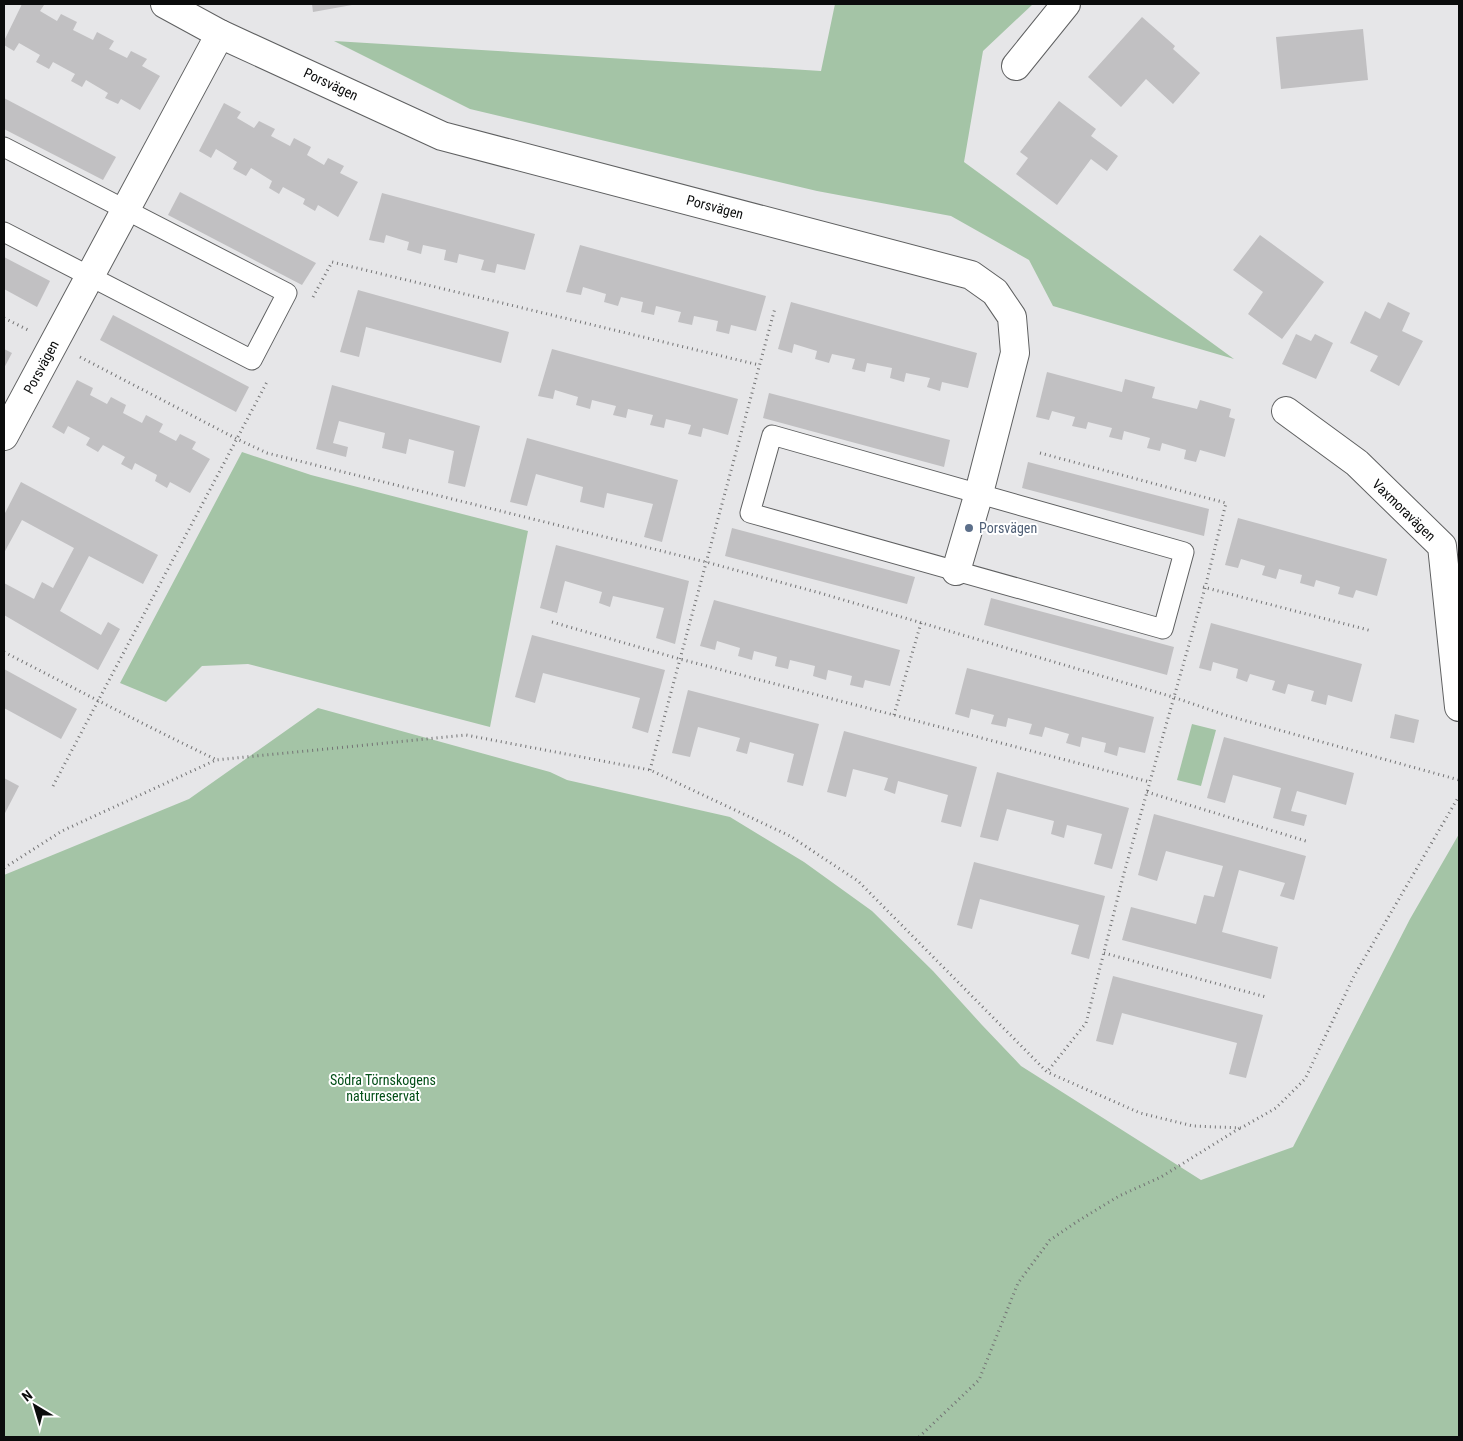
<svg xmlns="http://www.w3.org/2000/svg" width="1463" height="1441" font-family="'Roboto Condensed',sans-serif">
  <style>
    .green { fill: #a4c4a6 }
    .building { fill: #c1c0c2 }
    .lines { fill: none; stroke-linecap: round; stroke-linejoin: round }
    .service-casing { stroke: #5f6061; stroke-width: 21 }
    .minor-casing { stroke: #5f6061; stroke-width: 30 }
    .path { stroke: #737374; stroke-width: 3; stroke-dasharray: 1 4; stroke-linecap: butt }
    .service { stroke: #fff; stroke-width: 19 }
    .minor { stroke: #fff; stroke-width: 28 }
    .service-dot { fill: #5c6f8a; stroke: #fff; stroke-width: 2 }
    .labels { text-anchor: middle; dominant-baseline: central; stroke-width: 4; stroke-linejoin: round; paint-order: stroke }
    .street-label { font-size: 14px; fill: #0b0c0c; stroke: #fff }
    .service-label { font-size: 14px; fill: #4e5e75; stroke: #fff; text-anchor: start }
    .park-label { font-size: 14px; fill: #044f18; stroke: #fff }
  </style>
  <rect width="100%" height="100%" fill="#e6e6e8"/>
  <g class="green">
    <polygon points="835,4 1033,4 983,51 964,162 1234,359 1053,306 1029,260 951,216 817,191 470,109 334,41 821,71"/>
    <polygon points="242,452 311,475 528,531 490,727 248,664 202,666 166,702 120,683"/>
    <polygon points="318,708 550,772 567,780 730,817 804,862 872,911 933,971 982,1025 1021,1066 1201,1180 1293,1147 1410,919 1459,834 1459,1437 4,1437 4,875 189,799"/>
    <polygon points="1192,724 1216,730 1201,786 1177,780"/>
  </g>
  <g class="building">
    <polygon points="22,4 41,4 44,5 40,11 57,21 61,14 77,22 73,30 93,40 97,32 114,41 109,49 127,58 131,51 147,59 142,66 160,76 140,110 121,99 118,104 105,98 108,93 86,80 82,87 71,81 75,74 53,62 49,69 36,62 40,55 19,43 14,51 4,45 4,41"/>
    <polygon points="312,4 352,4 352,5 313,12"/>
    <polygon points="1142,17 1175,46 1173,49 1200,73 1173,104 1146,79 1121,107 1088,77"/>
    <polygon points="1363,29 1368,80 1281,89 1276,37"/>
    <polygon points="4,98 116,157 103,180 4,129"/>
    <polygon points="1059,101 1096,129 1091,136 1118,156 1107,171 1091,159 1057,205 1016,174 1028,158 1020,152"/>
    <polygon points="224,103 241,112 237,118 254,128 259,121 275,129 271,136 290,146 294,138 311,147 307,155 324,165 328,158 344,166 340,173 358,182 338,217 318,205 315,211 303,204 305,199 283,187 279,194 269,188 272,181 251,168 246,176 233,169 237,162 216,149 211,158 199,151"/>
    <polygon points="180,192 316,263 302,285 168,215"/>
    <polygon points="382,193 535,234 525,270 497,264 495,273 481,270 484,260 459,254 457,263 444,260 446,250 423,245 421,254 407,250 409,242 386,235 384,243 369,240"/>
    <polygon points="1260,235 1324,282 1282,339 1248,314 1263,292 1233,270"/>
    <polygon points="580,245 766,296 756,331 731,325 729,334 716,331 718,321 694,316 692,325 678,322 681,312 656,306 654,315 641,312 643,302 621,297 618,306 604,302 606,294 583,287 581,295 566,292"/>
    <polygon points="4,257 50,281 37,307 4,289"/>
    <polygon points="358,290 509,332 501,363 366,327 359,357 340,352"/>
    <polygon points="791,302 977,353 968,388 942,382 940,391 927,387 930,378 906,373 904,382 890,378 892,368 867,363 865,372 852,369 855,359 832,354 829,363 815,359 817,351 794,344 792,353 778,349"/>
    <polygon points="1388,302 1410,313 1402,331 1423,341 1399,386 1370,371 1378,356 1350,343 1365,311 1380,319"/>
    <polygon points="113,315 249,387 236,412 100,340"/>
    <polygon points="1296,334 1311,341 1315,334 1333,343 1316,379 1282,364"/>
    <polygon points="4,349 12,353 4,368"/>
    <polygon points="552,349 738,399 728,435 703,428 701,437 688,434 691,425 666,419 664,428 650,425 653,415 628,409 626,418 613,415 616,406 592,400 590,409 576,405 578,397 555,390 553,399 538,396"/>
    <polygon points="1047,372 1122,392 1125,379 1155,387 1152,398 1197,409 1200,400 1231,409 1229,417 1235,419 1225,457 1200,450 1196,462 1184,459 1186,450 1162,443 1160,451 1147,448 1150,438 1124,431 1122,440 1109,437 1112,428 1088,422 1086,429 1072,426 1075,417 1052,411 1049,420 1036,417"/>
    <polygon points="77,380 93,388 90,395 107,404 111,397 126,405 123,413 142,423 146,415 163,424 159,432 176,441 180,434 196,442 192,449 210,459 190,493 170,482 167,488 155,481 157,475 135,463 132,470 121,464 125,457 103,445 98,452 86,445 90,438 68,426 64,434 52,427"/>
    <polygon points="332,385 480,426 465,487 448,483 454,451 409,439 406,454 382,448 385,433 339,421 333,443 348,447 346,457 316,449"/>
    <polygon points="769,393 950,440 944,467 763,418"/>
    <polygon points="527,438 678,480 662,542 644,537 653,504 607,493 604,508 580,502 583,487 536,474 527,506 510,502"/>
    <polygon points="1028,462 1209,509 1204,536 1022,488"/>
    <polygon points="21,482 158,555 143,584 89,556 60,611 101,635 108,622 120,629 98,670 4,615 4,583 34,599 42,582 53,588 74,548 22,520 4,553 4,515"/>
    <polygon points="1238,518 1387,559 1377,596 1356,590 1353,598 1338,594 1340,587 1316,580 1314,587 1300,583 1302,575 1279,569 1276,579 1262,575 1265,566 1241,559 1238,568 1225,565"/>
    <polygon points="732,528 915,577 907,604 725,556"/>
    <polygon points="556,545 689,581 675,644 656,638 664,608 613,596 610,607 599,603 602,592 565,581 557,613 540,608"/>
    <polygon points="991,598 1174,647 1167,675 984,625"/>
    <polygon points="714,600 900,650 890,686 865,680 863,688 850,685 852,676 828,670 826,680 813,676 815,666 790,660 788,669 775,666 777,657 754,651 752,660 738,656 740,648 717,641 715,650 700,646"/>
    <polygon points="1211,623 1362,664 1352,702 1328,695 1326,705 1311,701 1314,691 1288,684 1285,694 1272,690 1275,681 1250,674 1247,682 1236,678 1238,669 1213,662 1211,671 1199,668"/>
    <polygon points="532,635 665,670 648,733 632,728 640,698 543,673 535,703 515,697"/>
    <polygon points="967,668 1154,717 1145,753 1119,747 1117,756 1104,752 1106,743 1082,737 1080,747 1066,743 1069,734 1045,727 1042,737 1029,734 1032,724 1008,718 1006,727 991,724 994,715 971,709 969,718 955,714"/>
    <polygon points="4,669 77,709 61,739 4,708"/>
    <polygon points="688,690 819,724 803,786 787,782 794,754 750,742 747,754 736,751 740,738 698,727 690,757 672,753"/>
    <polygon points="1395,714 1419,720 1414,743 1390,738"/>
    <polygon points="844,731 977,767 961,827 941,822 948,795 898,781 895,794 884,790 888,778 853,769 846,797 827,792"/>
    <polygon points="1224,737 1354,773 1346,805 1297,791 1291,811 1307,815 1304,826 1273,818 1281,788 1233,775 1225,803 1207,798"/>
    <polygon points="997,772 1129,808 1112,869 1094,864 1102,834 1067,825 1064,838 1051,834 1054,821 1007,809 998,841 980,837"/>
    <polygon points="4,778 19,786 4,815"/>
    <polygon points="1154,814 1306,856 1294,900 1280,896 1285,883 1239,870 1222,932 1278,947 1271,979 1122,940 1131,907 1196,924 1204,895 1214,897 1223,866 1166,851 1157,881 1138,875"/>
    <polygon points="974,862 1105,896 1089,959 1071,954 1079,925 980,899 972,929 957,925"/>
    <polygon points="1113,976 1263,1015 1246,1078 1229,1074 1237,1043 1122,1013 1113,1045 1096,1041"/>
  </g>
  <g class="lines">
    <defs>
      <g id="service">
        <polyline points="4,147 287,293 252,360 4,232"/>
        <polygon points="772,435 1184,552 1163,629 750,513"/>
      </g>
      <g id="minor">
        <polyline points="165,4 220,34 442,136 971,275 995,292 1012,317 1015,353 979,493 956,571"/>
        <polyline points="1016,66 1066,4"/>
        <polyline points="1286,411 1357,463 1442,546 1459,707"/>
        <polyline points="4,436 220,34"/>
      </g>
    </defs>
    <use href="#service" class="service-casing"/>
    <use href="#minor" class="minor-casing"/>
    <g class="path">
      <polyline points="313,297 332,262 759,365"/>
      <polyline points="4,318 28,330"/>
      <polyline points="80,357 237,439 267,453 706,562 820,593 1173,697 1225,715 1459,780"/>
      <polyline points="1040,453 1226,503 1205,588 1124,873 1086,1023 1047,1072"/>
      <polyline points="1203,587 1372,631"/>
      <polyline points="552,622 680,659 1150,782"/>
      <path d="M4,652C74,688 144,725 215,759"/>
      <polyline points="894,715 921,623"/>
      <polyline points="650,770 775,308"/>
      <polyline points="53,786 268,380"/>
      <polyline points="1147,792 1309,842"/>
      <polyline points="4,868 62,831 216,760 466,735 650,770 790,836 858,881 1047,1072 1140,1113 1193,1126 1241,1128 1276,1108 1305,1079 1354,976 1459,796"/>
      <polyline points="1104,953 1266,997"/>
      <polyline points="919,1437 979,1380 1018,1283 1050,1240 1078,1221 1119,1196 1161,1177 1240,1128"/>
    </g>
    <use href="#service" class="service"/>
    <use href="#minor" class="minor"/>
  </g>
  <circle class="service-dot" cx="969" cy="528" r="5"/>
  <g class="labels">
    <g class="street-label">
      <text transform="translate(331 84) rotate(25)">Porsvägen</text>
      <text transform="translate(715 207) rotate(15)">Porsvägen</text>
      <text transform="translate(41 367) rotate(-62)">Porsvägen</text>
      <text transform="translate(1404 510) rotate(44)">Vaxmoravägen</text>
    </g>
    <g class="service-label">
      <text x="979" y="528">Porsvägen</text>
    </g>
    <g class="park-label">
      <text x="383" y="1080">Södra Törnskogens<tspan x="383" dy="16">naturreservat</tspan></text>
    </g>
  </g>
  <rect width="1463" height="1441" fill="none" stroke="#0b0c0c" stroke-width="10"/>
  <g transform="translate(35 1406) rotate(322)" stroke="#ffffff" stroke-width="4" paint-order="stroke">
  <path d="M0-4L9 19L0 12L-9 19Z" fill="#0b0c0c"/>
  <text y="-8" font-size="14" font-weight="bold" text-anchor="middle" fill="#0b0c0c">N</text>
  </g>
</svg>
